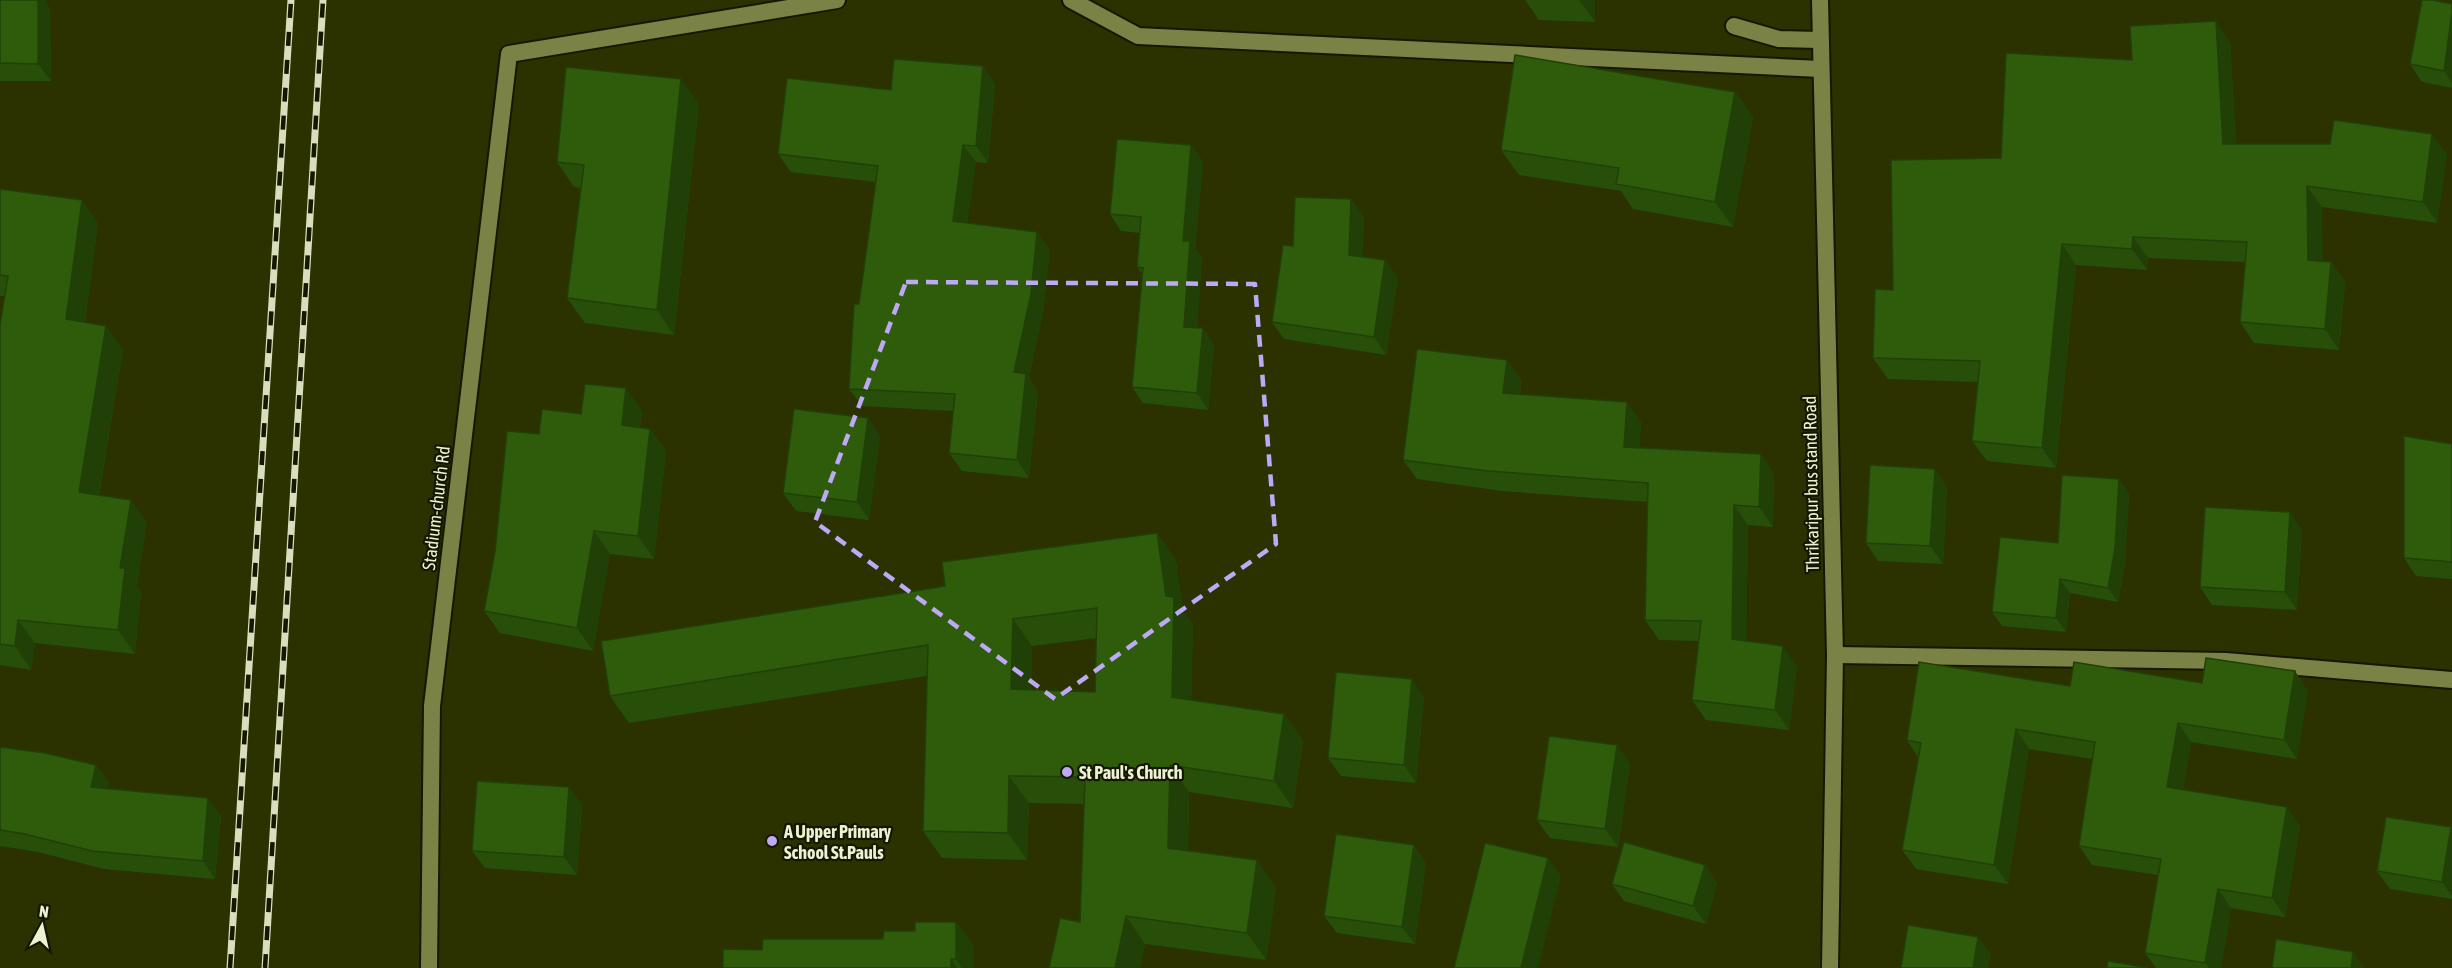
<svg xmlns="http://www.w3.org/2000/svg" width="2452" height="968" font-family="'Asap Condensed',sans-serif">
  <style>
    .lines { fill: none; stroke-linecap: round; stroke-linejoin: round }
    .minor-casing { stroke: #151800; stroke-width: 20 }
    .minor { stroke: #7a8245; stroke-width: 16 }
    .rail-casing { stroke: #d9dfbd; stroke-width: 7 }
    .rail { stroke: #151801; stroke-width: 4.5; stroke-dasharray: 14; stroke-linecap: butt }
    .wall { fill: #284f09; fill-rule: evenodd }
    .shaded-wall { fill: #204008 }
    .building { fill: #2e5c0b; stroke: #204008; stroke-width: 1.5; fill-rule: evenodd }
    .marked { fill: none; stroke: #bda9f5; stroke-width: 4.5; stroke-dasharray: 12 8; stroke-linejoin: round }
    .poi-dot { fill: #bda9f5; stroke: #151801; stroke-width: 2 }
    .labels { text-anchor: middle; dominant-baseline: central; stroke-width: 4.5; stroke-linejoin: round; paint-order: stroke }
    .street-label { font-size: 18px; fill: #ecf2d2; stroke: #151801 }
    .poi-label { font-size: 18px; font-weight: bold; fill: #ecf2d2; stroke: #151801; text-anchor: start }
  </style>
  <rect width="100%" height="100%" fill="#2c3100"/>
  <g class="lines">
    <defs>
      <g id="minor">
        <polyline points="1071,0 1138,36 1820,69"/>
        <polyline points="1820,0 1835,655 1830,968"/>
        <polyline points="1734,26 1779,39 1819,40"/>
        <polyline points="1835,655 2226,661 2452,680"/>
        <polyline points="429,968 432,706 509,54 837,0"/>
      </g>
    </defs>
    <use href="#minor" class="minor-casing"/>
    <use href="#minor" class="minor"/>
    <defs>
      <g id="rail">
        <polyline points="230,968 291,0"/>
        <polyline points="265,968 323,0"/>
      </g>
    </defs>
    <use href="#rail" class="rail-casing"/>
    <use href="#rail" class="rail"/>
  </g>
  <g class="wall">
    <polygon points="0,0 50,8 51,81 0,81"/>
    <polygon points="1525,0 1595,0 1595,22 1539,20"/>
    <polygon points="2452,4 2452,88 2422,82 2410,64"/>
    <polygon points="2230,42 2236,144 2330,144 2432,134 2447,155 2437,223 2322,207 2322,261 2331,262 2345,282 2339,350 2254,343 2240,322 2245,262 2148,258 2147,270 2076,265 2056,468 1987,461 1972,441 1978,382 1888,379 1873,358 1893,290 2001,158 2132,60"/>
    <polygon points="995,84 988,163 976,162 967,223 1050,250 1043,312 1029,378 1038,391 1029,478 962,471 949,453 954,411 862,406 849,389 876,182 791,172 778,154 891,90"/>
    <polygon points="1735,92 1753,117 1733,227 1633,209 1621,191 1519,175 1501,150"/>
    <polygon points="699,104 674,335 585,323 567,298 581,188 574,187 557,162"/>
    <polygon points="1191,145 1203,162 1195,249 1202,258 1197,328 1203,328 1214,345 1208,410 1143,403 1132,387 1143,275 1137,267 1140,233 1121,231 1110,214"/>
    <polygon points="0,189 98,223 85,323 123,349 99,495 131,500 147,523 137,585 141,591 135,654 35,643 31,670 0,665 0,325 5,296 0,296"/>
    <polygon points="1351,199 1364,217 1362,257 1385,260 1398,278 1386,355 1284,339 1272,322"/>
    <polygon points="1507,360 1521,380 1520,394 1641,422 1639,448 1774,474 1773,527 1748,525 1746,641 1797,666 1789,730 1706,720 1692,700 1699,641 1659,640 1645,620 1647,502 1502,491 1417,479 1403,460"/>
    <polygon points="642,411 640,427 650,429 666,451 654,559 610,554 593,651 500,633 484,611 539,434 581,414"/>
    <polygon points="868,418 880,436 869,520 796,511 783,493"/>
    <polygon points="2452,444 2452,579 2416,576 2404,558"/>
    <polygon points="2119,479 2129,494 2125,563 2118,602 2070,593 2066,632 2002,626 1992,612"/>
    <polygon points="1947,487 1943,564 1878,561 1866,543"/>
    <polygon points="2302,530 2297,610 2212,605 2200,587"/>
    <path d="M1157,533L1176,561L1183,611L1193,624L1191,700L1284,714L1303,741L1293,808L1189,792L1188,850L1276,887L1266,960L1145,944L1140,968H1049L1080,922L1084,804L1029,803L1027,860L942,858L923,831L927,676L629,723L610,696L945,586ZM1097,638L1095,692L1031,690L1032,646Z"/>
    <polygon points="2202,683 2308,691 2297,759 2191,742 2183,789 2300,826 2285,917 2231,908 2221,968 2156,968 2145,953 2158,875 2092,865 2079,846 2092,759 2029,749 2008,884 1916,869 1902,850 1918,757 1907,740 2070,686"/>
    <polygon points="1424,697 1416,783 1341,776 1328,758"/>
    <polygon points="0,747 96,765 109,783 107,789 221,816 215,879 104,869 38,852 0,846"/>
    <polygon points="1630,763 1618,847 1550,838 1537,820"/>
    <polygon points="582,805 577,875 485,868 472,851"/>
    <polygon points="2451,827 2452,829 2452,899 2390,889 2377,871"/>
    <polygon points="1426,863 1415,944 1337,933 1324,916"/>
    <polygon points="1705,865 1717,883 1706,924 1624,901 1612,884"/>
    <polygon points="956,922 974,947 974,968 723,968 762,950 883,939"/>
  </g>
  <g class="shaded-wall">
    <polygon points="38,0 45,0 50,8 51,81 38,64"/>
    <polygon points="1579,0 1595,0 1595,22"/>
    <polygon points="2452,12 2452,83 2444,71"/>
    <polygon points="2216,21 2230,42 2237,165 2223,144"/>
    <polygon points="983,66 995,84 988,163 976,146"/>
    <polygon points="681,79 699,104 674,335 657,310"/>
    <polygon points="1735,92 1753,117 1733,227 1715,202"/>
    <polygon points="2432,134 2447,155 2437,223 2423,202"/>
    <polygon points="963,145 976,162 965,238 953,221"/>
    <polygon points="1191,145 1203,162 1195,249 1202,258 1196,343 1184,327 1183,241"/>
    <polygon points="2307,186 2322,207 2323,281 2308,260"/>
    <polygon points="1351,199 1364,217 1361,272 1349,255"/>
    <polygon points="82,200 98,223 82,343 66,319"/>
    <polygon points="1037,232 1050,250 1043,312 1029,378 1038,391 1029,478 1017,460 1014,372"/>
    <polygon points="2133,237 2148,258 2147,270 2132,249"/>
    <polygon points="2062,244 2076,265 2056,468 2042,448"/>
    <polygon points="1385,260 1398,278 1386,355 1374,337"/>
    <polygon points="2331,262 2345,282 2339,350 2325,329"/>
    <polygon points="106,326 123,349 95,515 79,492"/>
    <polygon points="1203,328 1214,345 1208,410 1197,393"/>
    <polygon points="1507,360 1521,380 1517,413 1503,393"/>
    <polygon points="626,388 642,411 638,448 622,425"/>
    <polygon points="1627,402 1641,422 1638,467 1624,447"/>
    <polygon points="868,418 880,436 869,520 857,502"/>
    <polygon points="650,429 666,451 654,559 638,536"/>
    <polygon points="1761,454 1774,474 1773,527 1759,507"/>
    <polygon points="1935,469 1947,487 1943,564 1930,546"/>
    <polygon points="2119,479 2129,494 2125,563 2118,602 2108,588"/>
    <polygon points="131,500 147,523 137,585 141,591 135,654 118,630 120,568"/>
    <polygon points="1734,505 1748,525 1746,659 1732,639"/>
    <polygon points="2290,512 2302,530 2297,610 2285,592"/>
    <polygon points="594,531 610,554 593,651 577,628"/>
    <polygon points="1157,533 1176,561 1183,611 1193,624 1191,724 1172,697 1166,596"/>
    <polygon points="2060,579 2070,593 2066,632 2056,618"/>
    <polygon points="1013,619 1032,646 1030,717 1011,689"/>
    <polygon points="18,620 35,643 31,670 15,646"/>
    <polygon points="1783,646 1797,666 1789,730 1775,710"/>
    <polygon points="2295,671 2308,691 2297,759 2284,740"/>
    <polygon points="1412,679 1424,697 1416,783 1404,765"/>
    <polygon points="1284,714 1303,741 1293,808 1274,781"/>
    <polygon points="2178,723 2191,742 2181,806 2167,787"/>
    <polygon points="2016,729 2029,749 2008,884 1994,865"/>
    <polygon points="1617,745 1630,763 1618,847 1605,829"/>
    <polygon points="96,765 109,783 103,805 91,787"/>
    <polygon points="1170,765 1189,792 1188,875 1168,848"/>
    <polygon points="1009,776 1029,803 1027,860 1008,833"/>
    <polygon points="569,787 582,805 577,875 564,857"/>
    <polygon points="208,798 221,816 215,879 203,861"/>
    <polygon points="2287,807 2300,826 2285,917 2272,898"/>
    <polygon points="2451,827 2452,829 2452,896 2442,882"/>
    <polygon points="1414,845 1426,863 1415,944 1402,927"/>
    <polygon points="1548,858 1561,876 1538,968 1521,968"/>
    <polygon points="1257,860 1276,887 1266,960 1247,933"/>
    <polygon points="1705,865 1717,883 1706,924 1693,906"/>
    <polygon points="2218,889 2231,908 2221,968 2209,968 2205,963"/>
    <polygon points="1126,916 1145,944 1140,968 1115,968"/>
    <polygon points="956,922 974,947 974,968 962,968 956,959"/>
    <polygon points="1978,937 1991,954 1988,968 1973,968"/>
    <polygon points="2353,952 2364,968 2351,968"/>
    <polygon points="951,959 957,968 951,968"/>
  </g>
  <g class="building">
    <polygon points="0,0 38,0 38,64 0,63"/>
    <polygon points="2422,0 2433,0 2452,4 2452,12 2444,71 2410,64"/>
    <polygon points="2216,21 2223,144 2330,144 2334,120 2432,134 2423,202 2307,186 2308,260 2331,262 2325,329 2240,322 2247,242 2133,237 2132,249 2062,244 2042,448 1972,441 1980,361 1873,358 1875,289 1893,290 1891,160 2001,158 2006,53 2132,60 2130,26"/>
    <polygon points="1515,55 1735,92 1715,202 1616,184 1619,168 1501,150"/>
    <polygon points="894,59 983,66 976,146 963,145 953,221 1037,232 1031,294 1014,372 1026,374 1017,460 949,453 955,394 849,389 854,304 859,304 878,166 778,154 787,78 891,90"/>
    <polygon points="566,67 681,79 657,310 567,298 584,165 557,162"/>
    <polygon points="1117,139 1191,145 1183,241 1190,241 1184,327 1203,328 1197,393 1132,387 1143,268 1137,267 1141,217 1110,214"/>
    <polygon points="0,189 82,200 66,319 106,326 79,492 131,500 120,568 125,568 118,630 18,620 15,646 0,644 0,325 8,276 0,275"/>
    <polygon points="1295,197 1351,199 1349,255 1385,260 1374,337 1272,322 1283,245 1293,246"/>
    <polygon points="1417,349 1507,360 1503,393 1627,402 1624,447 1761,454 1759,507 1734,505 1732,639 1783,646 1775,710 1692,700 1701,621 1645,620 1648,483 1488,471 1403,460"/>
    <polygon points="585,384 626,388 622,425 650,429 638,536 594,531 577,628 484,611 495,552 507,431 539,434 542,409 581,414"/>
    <polygon points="794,409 868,418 857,502 783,493"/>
    <polygon points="2404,436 2452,444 2452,562 2404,558"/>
    <polygon points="1870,465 1935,469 1930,546 1866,543"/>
    <polygon points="2062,475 2119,479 2115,549 2108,588 2060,579 2056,618 1992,612 2000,537 2058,543"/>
    <polygon points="2205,507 2290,512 2285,592 2200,587"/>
    <path d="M1157,533L1166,596L1174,597L1172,697L1284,714L1274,781L1170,765L1168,848L1257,860L1247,933L1126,916L1115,968H1049L1060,918L1080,922L1085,777L1009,776L1008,833L923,831L928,645L610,696L601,641L945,586L942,562ZM1097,608L1095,692L1011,689L1013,619Z"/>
    <polygon points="2206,658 2295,671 2284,740 2178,723 2167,787 2287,807 2272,898 2218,889 2205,963 2145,953 2161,859 2079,846 2095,742 2016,729 1994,865 1902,850 1921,743 1907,740 1919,662 2070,686 2074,662 2202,683"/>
    <polygon points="1336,672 1412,679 1404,765 1328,758"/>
    <polygon points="1549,736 1617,745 1605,829 1537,820"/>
    <polygon points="0,747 45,753 96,765 91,787 208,798 203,861 92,851 25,834 0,830"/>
    <polygon points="477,781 569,787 564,857 472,851"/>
    <polygon points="2386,817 2451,827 2442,882 2377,871"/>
    <polygon points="1336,834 1414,845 1402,927 1324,916"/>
    <polygon points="1624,842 1705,865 1693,906 1612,884"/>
    <polygon points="1485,843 1548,858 1521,968 1454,968"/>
    <polygon points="915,922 956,922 956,959 951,959 951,968 723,968 723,949 762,950 763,939 883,939 884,931 915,931"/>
    <polygon points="1908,925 1978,937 1973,968 1901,968"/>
    <polygon points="2276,939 2353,952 2351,968 2272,968"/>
    <polygon points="2108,961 2148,968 2107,968"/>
  </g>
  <path class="marked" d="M906,282L1255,284L1276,544L1055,699L815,522Z"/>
  <g class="poi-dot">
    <circle cx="1067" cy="772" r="6"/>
    <circle cx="772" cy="841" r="6"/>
  </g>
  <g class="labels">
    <g class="street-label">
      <text transform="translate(1811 484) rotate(-91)">Thrikaripur bus stand Road</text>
      <text transform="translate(436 508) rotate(-83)">Stadium-church Rd</text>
    </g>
    <g class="poi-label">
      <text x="1079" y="772">St Paul's Church</text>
      <text x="784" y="831">A Upper Primary<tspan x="784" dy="21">School St.Pauls</tspan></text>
    </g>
  </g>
  <g transform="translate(42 926) rotate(8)" stroke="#151801" stroke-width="4.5" paint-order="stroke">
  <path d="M0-4.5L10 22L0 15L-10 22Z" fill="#ecf2d2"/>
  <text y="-9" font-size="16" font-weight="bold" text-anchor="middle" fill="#ecf2d2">N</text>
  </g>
</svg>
